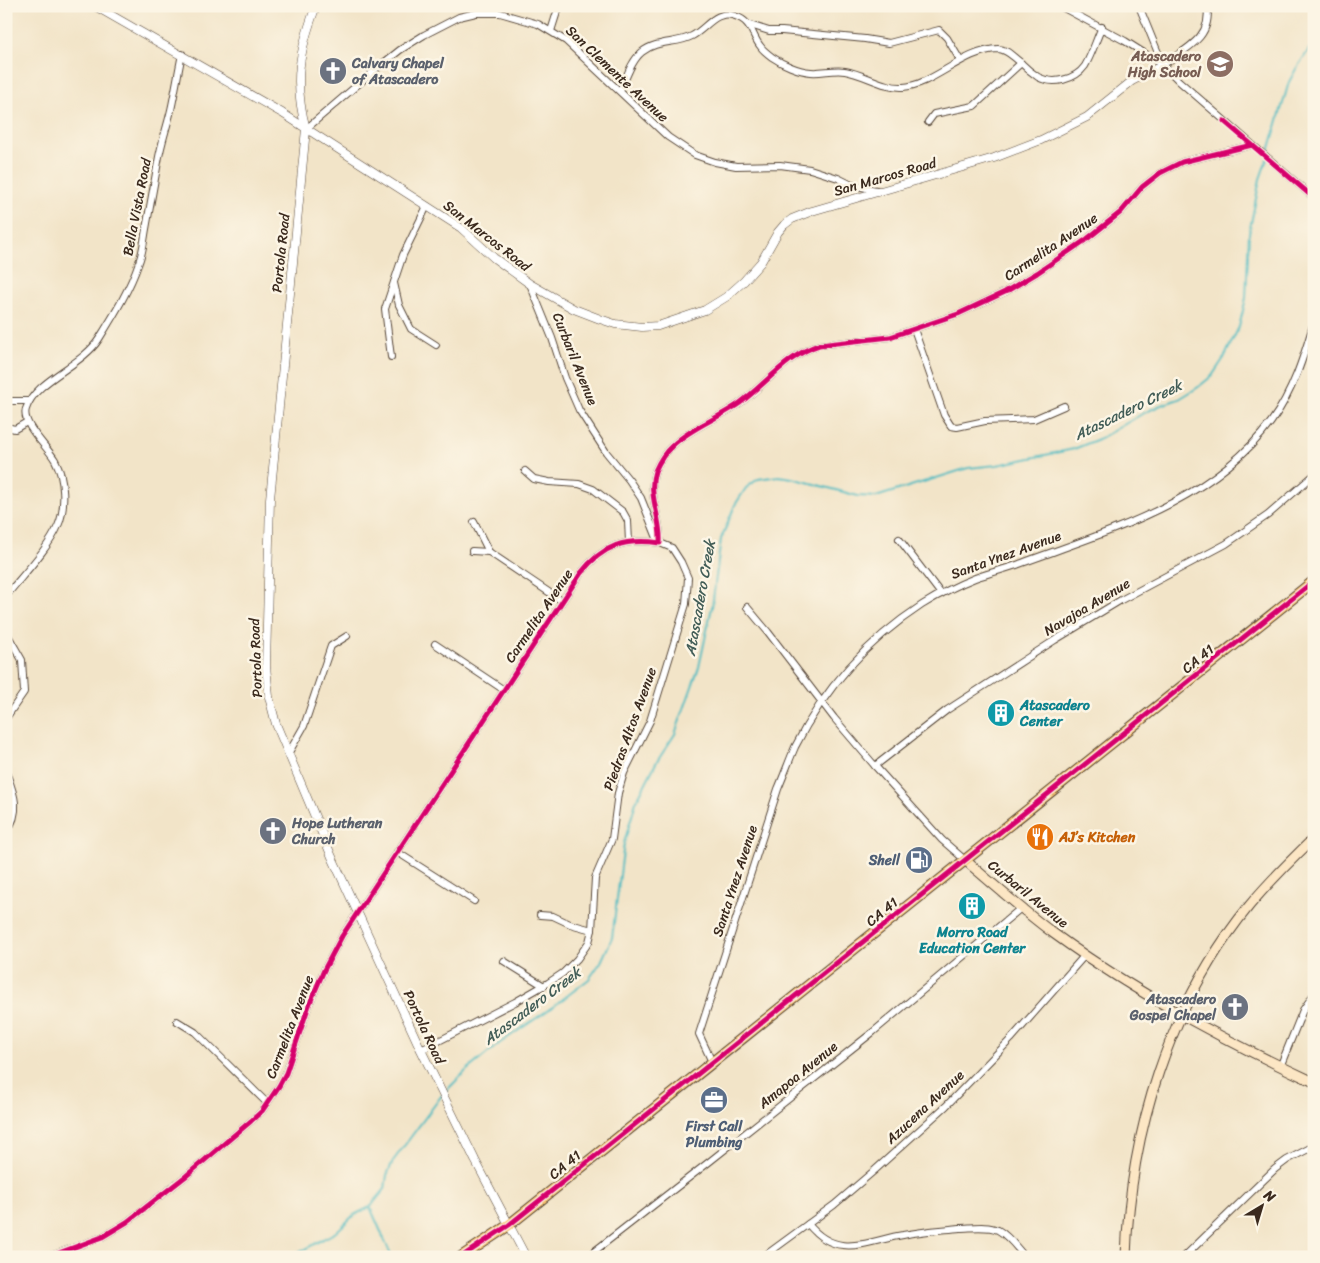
<svg xmlns="http://www.w3.org/2000/svg" width="1320" height="1263" font-family="Sriracha,sans-serif">
  <style>
    .lines { fill: none; stroke-linecap: round; stroke-linejoin: round }
    .stream { stroke: #4ebcc2; stroke-width: 2 }
    .minor-casing { stroke: #564638; stroke-width: 8 }
    .tertiary-casing { stroke: #564638; stroke-width: 9 }
    .secondary-casing { stroke: #564638; stroke-width: 11 }
    .primary-casing { stroke: #564638; stroke-width: 12 }
    .minor { stroke: #fff; stroke-width: 6 }
    .tertiary { stroke: #fff; stroke-width: 8 }
    .secondary { stroke: #fce6c4; stroke-width: 9 }
    .primary { stroke: #f7c06c; stroke-width: 10 }
    .cycleway-casing { stroke: #fcf5e5; stroke-width: 8 }
    .cycleway { stroke: #d6006c; stroke-width: 5 }
    .labels { text-anchor: middle; dominant-baseline: central; stroke-width: 5; stroke-linejoin: round; paint-order: stroke }
    .education-label { font-size: 14px; font-weight: bold; fill: #785e54; stroke: #fcf5e5; text-anchor: end }
    .worship-label { font-size: 14px; font-weight: bold; fill: #5b616d; stroke: #fcf5e5; text-anchor: start }
    .street-label { font-size: 14px; fill: #3b2a1e; stroke: #fcf5e5 }
    .culture-label { font-size: 14px; font-weight: bold; fill: #0d838f; stroke: #fcf5e5; text-anchor: start }
    .food-label { font-size: 14px; font-weight: bold; fill: #c56008; stroke: #fcf5e5; text-anchor: start }
    .service-label { font-size: 14px; font-weight: bold; fill: #4e5e75; stroke: #fcf5e5; text-anchor: end }
    .water-label { font-size: 15px; font-style: italic; fill: #425d57; stroke: #fcf5e5 }
  </style>
  <rect width="100%" height="100%" fill="#fcf5e5"/>
  <filter id="ink" filterUnits="userSpaceOnUse"><feTurbulence type="fractalNoise" baseFrequency=".02" numOctaves="2"/><feDisplacementMap in="SourceGraphic" scale="10" xChannelSelector="R" yChannelSelector="G"/><feConvolveMatrix kernelMatrix="1 2 1 2 8 2 1 2 1" color-interpolation-filters="sRGB"/></filter>
  <filter id="wash" filterUnits="userSpaceOnUse"><feTurbulence type="fractalNoise" baseFrequency=".0096" numOctaves="4" result="noise"/><feDisplacementMap in="SourceGraphic" scale="20" xChannelSelector="R" yChannelSelector="G"/><feGaussianBlur stdDeviation="1.12" result="paint"/><feColorMatrix in="noise" values="0 0 0 0 0 0 0 0 0 0 0 0 0 0 0 0 0 1.4 0 .05"/><feComposite in="paint" operator="in"/></filter>
  <g filter="url(#wash)">
    <rect width="100%" height="100%" fill="#f2e4c8"/>
    <g class="lines">
      <g class="stream">
        <polyline points="1268,155 1289,82 1296,69 1314,42"/>
        <polyline points="445,1092 467,1070 500,1043 554,1006 589,979 601,962 612,938 624,843 636,802 656,763 675,734 699,667 712,607 721,539 735,505 746,488 758,479 779,476 792,478 858,496 876,497 968,468 997,465 1074,449 1101,438 1142,414 1161,405 1179,399 1197,388 1212,376 1224,358 1239,327 1246,298 1249,233 1260,179 1267,159"/>
        <polyline points="370,1207 392,1257"/>
        <polyline points="291,1257 336,1232 354,1215 370,1207 385,1189 387,1175 393,1161 442,1095"/>
      </g>
    </g>
  </g>
  <g filter="url(#ink)">
    <g class="lines">
      <defs>
        <g id="minor">
          <path d="M1060,6L1125,41L1163,65C1185,49 1213,38 1207,6"/>
          <polyline points="1139,6 1163,65 1179,81 1314,198"/>
          <polyline points="750,25 769,31 782,31 865,39 889,43 939,30 947,38 960,60"/>
          <polyline points="551,31 557,12 561,6"/>
          <path d="M620,91C626,79 631,61 642,52C656,40 677,44 692,36C707,28 716,9 735,16C753,22 751,35 761,47C763,50 768,54 772,57C782,64 798,71 811,72C822,73 834,69 845,71C864,74 884,88 903,87C934,85 963,50 998,49C1007,49 1013,57 1020,62C1025,67 1032,73 1038,77C1053,85 1075,80 1085,66C1092,54 1096,40 1102,27"/>
          <polyline points="928,122 934,114 974,106 1021,63"/>
          <polyline points="306,129 376,69 400,50 424,35 459,17 476,13 500,13 538,24 566,41 668,137 695,155 715,162 736,166 780,165 810,169 838,178 852,185 881,191"/>
          <polyline points="394,283 399,305 411,329 436,345"/>
          <polyline points="914,329 944,415 951,426 957,427 985,421 1034,419 1064,406"/>
          <polyline points="391,357 385,309 403,255 427,206"/>
          <polyline points="6,401 29,401"/>
          <polyline points="6,427 15,429 27,422"/>
          <polyline points="525,471 534,479 549,482 579,484 593,489 623,512 628,521 629,542"/>
          <polyline points="474,522 489,552 562,601"/>
          <polyline points="899,539 941,594"/>
          <polyline points="472,551 489,552"/>
          <path d="M6,596C21,577 49,548 58,526C66,508 65,478 55,460C47,446 21,424 26,409C35,380 82,366 99,339C114,315 130,289 139,262C143,252 144,240 146,229C150,206 154,184 158,162C161,144 167,127 171,110C175,92 178,73 182,54"/>
          <polyline points="747,607 768,632 834,718 875,766 942,840 965,860"/>
          <polyline points="6,632 22,660 24,692 6,718"/>
          <polyline points="435,644 504,690"/>
          <polyline points="288,754 304,726 331,646 347,636"/>
          <polyline points="875,766 947,710 1055,640 1121,600 1226,544 1268,515 1314,475"/>
          <path d="M6,772C14,793 22,812 6,832"/>
          <polyline points="397,852 474,901"/>
          <polyline points="540,915 553,916 570,924 592,930"/>
          <polyline points="504,961 544,986"/>
          <polyline points="177,1021 195,1032 267,1103"/>
          <polyline points="421,1050 515,1002 548,983 563,973 577,959 589,942 592,930 595,878 612,839 618,793 624,773 650,721 686,604 688,578 681,562 672,548 660,543 657,538 641,498 629,480 606,452 579,410 565,378 552,338 530,284"/>
          <path d="M712,1062L699,1034L778,789C784,775 789,761 795,747C824,689 867,641 922,605C938,595 957,585 975,578C991,572 1007,569 1022,563C1112,530 1211,502 1271,422C1293,392 1304,356 1314,322"/>
          <polyline points="1280,1067 1303,1010 1314,994"/>
          <path d="M808,1224C837,1260 867,1241 903,1235C922,1231 941,1230 960,1228C971,1228 987,1225 998,1230C1009,1236 1017,1248 1025,1257"/>
          <path d="M48,1257L102,1237L127,1222L186,1176L251,1121L262,1111L279,1086L286,1073L309,1005L324,970L342,936L581,573C603,545 625,538 660,543C662,519 647,495 655,471C659,462 664,453 672,446C689,429 719,418 740,403C766,384 787,355 819,345L890,337L958,314L1005,292L1037,273L1087,239L1121,212L1142,187L1160,173L1182,162L1252,145"/>
          <polyline points="587,1257 709,1162 873,1032 1021,908"/>
          <polyline points="763,1257 834,1205 875,1170 946,1106 1011,1039 1085,955"/>
          <polyline points="1184,1257 1275,1169 1287,1160 1314,1146"/>
        </g>
        <g id="tertiary">
          <polyline points="95,6 282,113 461,228 494,258 530,284 574,309 600,319 615,324 642,327 658,326 705,310 726,297 744,281 761,262 778,232 784,225 792,219 812,211 994,158 1041,140 1087,117 1132,81 1163,65"/>
          <path d="M316,6C299,51 293,82 306,129L270,499L266,666L269,697L276,724L332,857L421,1050L475,1160L526,1257"/>
        </g>
        <g id="secondary">
          <path d="M965,860C994,885 1022,910 1053,933C1134,992 1223,1040 1314,1082"/>
          <path d="M1126,1257C1130,1131 1169,1005 1249,906C1269,882 1291,860 1314,838"/>
        </g>
        <polyline id="primary" points="461,1257 509,1225 1314,581"/>
      </defs>
      <use href="#minor" class="minor-casing"/>
      <use href="#tertiary" class="tertiary-casing"/>
      <use href="#secondary" class="secondary-casing"/>
      <use href="#primary" class="primary-casing"/>
      <use href="#minor" class="minor"/>
      <use href="#tertiary" class="tertiary"/>
      <use href="#secondary" class="secondary"/>
      <use href="#primary" class="primary"/>
      <defs>
        <g id="cycleway">
          <polyline points="1224,121 1314,198"/>
          <path d="M48,1257L102,1237L127,1222L186,1176L251,1121L262,1111L279,1086L286,1073L309,1005L324,970L342,936L581,573C603,545 625,538 660,543C662,519 647,495 655,471C659,462 664,453 672,446C689,429 719,418 740,403C766,384 787,355 819,345L890,337L958,314L1005,292L1037,273L1087,239L1121,212L1142,187L1160,173L1182,162L1252,145"/>
          <polyline points="461,1257 509,1225 1314,581"/>
        </g>
      </defs>
      <use href="#cycleway" class="cycleway-casing"/>
      <use href="#cycleway" class="cycleway"/>
    </g>
  </g>
  <defs>
    <symbol id="school-disc" viewBox="-11 -11 22 22"><circle r="9.5" fill="#8d6e63" stroke="#fcf5e5"/><path d="M0-5L7-2L0 1L-7-2ZM-4 1L0 2.5L4 1V4Q0 6-4 4Z" fill="#fff"/></symbol>
    <symbol id="church-disc" viewBox="-11 -11 22 22"><circle r="9.5" fill="#6b7280" stroke="#fcf5e5"/><path d="M-1.2-6h2.4v3.5h3.3v2.4h-3.3V6h-2.4V-.1h-3.3v-2.4h3.3Z" fill="#fff"/></symbol>
    <symbol id="building-disc" viewBox="-11 -11 22 22"><circle r="9.5" fill="#0f9aa8" stroke="#fcf5e5"/><path d="M-4-6H4V6H1V3H-1V6H-4ZM-2.5-4.3h1.7v1.8h-1.7ZM.8-4.3h1.7v1.8H.8ZM-2.5-1h1.7V.8h-1.7ZM.8-1h1.7V.8H.8Z" fill="#fff"/></symbol>
    <symbol id="restaurant-disc" viewBox="-11 -11 22 22"><circle r="9.5" fill="#e8710a" stroke="#fcf5e5"/><path d="M-5-6h1v4h1v-4h1v4h1v-4h1v5L-1.5 .5V6h-2V.5L-5-1ZM5-6V6H3V1.5H1.5Q1.5-4 5-6Z" fill="#fff"/></symbol>
    <symbol id="fuel-disc" viewBox="-11 -11 22 22"><circle r="9.5" fill="#5c6f8a" stroke="#fcf5e5"/><path d="M-5.5-6h7V0h2V4h1.3V-2.5L3-4.5l.8-.8L6-3V5H2.5V1h-1V6h-7ZM-4.2-4.7v3.2H.2V-4.7Z" fill="#fff"/></symbol>
    <symbol id="office-disc" viewBox="-11 -11 22 22"><circle r="9.5" fill="#5c6f8a" stroke="#fcf5e5"/><path d="M-6-3h4V-5.5h4V-3h4V5H-6ZM-1-4.5V-3h2v-1.5ZM-6 0V1H6V0Z" fill="#fff"/></symbol>
  </defs>
  <g fill-rule="evenodd">
    <use href="#school-disc" x="1204" y="48" width="32" height="32"/>
    <use href="#church-disc" x="317" y="55" width="32" height="32"/>
    <use href="#building-disc" x="985" y="697" width="32" height="32"/>
    <use href="#church-disc" x="257" y="815" width="32" height="32"/>
    <use href="#restaurant-disc" x="1024" y="821" width="32" height="32"/>
    <use href="#fuel-disc" x="903" y="844" width="32" height="32"/>
    <use href="#building-disc" x="956" y="890" width="32" height="32"/>
    <use href="#church-disc" x="1219" y="991" width="32" height="32"/>
    <use href="#office-disc" x="698" y="1084" width="32" height="32"/>
  </g>
  <g class="labels">
    <g class="education-label">
      <text x="1201" y="56">Atascadero<tspan x="1201" dy="16">High School</tspan></text>
    </g>
    <g class="worship-label">
      <text x="352" y="63">Calvary Chapel<tspan x="352" dy="16">of Atascadero</tspan></text>
      <text x="292" y="823">Hope Lutheran<tspan x="292" dy="16">Church</tspan></text>
      <text x="1216" y="999" text-anchor="end">Atascadero<tspan x="1216" dy="16">Gospel Chapel</tspan></text>
    </g>
    <g class="street-label">
      <text transform="translate(617 74) rotate(43)">San Clemente Avenue</text>
      <text transform="translate(885 177) rotate(-16)">San Marcos Road</text>
      <text transform="translate(137 207) rotate(-79)">Bella Vista Road</text>
      <text transform="translate(487 236) rotate(38)">San Marcos Road</text>
      <text transform="translate(1051 247) rotate(-34)">Carmelita Avenue</text>
      <text transform="translate(281 253) rotate(-84)">Portola Road</text>
      <text transform="translate(575 359) rotate(68)">Curbaril Avenue</text>
      <text transform="translate(1006 555) rotate(-20)">Santa Ynez Avenue</text>
      <text transform="translate(1087 607) rotate(-31)">Navajoa Avenue</text>
      <text transform="translate(539 616) rotate(-56)">Carmelita Avenue</text>
      <text transform="translate(256 658) rotate(-92)">Portola Road</text>
      <text transform="translate(1198 659) rotate(-39)">CA 41</text>
      <text transform="translate(630 729) rotate(-70)">Piedras Altos Avenue</text>
      <text transform="translate(735 881) rotate(-72)">Santa Ynez Avenue</text>
      <text transform="translate(1028 894) rotate(39)">Curbaril Avenue</text>
      <text transform="translate(882 912) rotate(-39)">CA 41</text>
      <text transform="translate(290 1027) rotate(-69)">Carmelita Avenue</text>
      <text transform="translate(424 1027) rotate(65)">Portola Road</text>
      <text transform="translate(798 1075) rotate(-39)">Amapoa Avenue</text>
      <text transform="translate(925 1107) rotate(-43)">Azucena Avenue</text>
      <text transform="translate(565 1165) rotate(-39)">CA 41</text>
    </g>
    <g class="culture-label">
      <text x="1020" y="705">Atascadero<tspan x="1020" dy="16">Center</tspan></text>
      <text x="972" y="932" text-anchor="middle">Morro Road<tspan x="972" dy="16">Education Center</tspan></text>
    </g>
    <g class="food-label">
      <text x="1059" y="837">AJ’s Kitchen</text>
    </g>
    <g class="service-label">
      <text x="900" y="860">Shell</text>
      <text x="714" y="1126" text-anchor="middle">First Call<tspan x="714" dy="16">Plumbing</tspan></text>
    </g>
    <g class="water-label">
      <text transform="translate(1128 410) rotate(-26)">Atascadero Creek</text>
      <text transform="translate(700 598) rotate(-80)">Atascadero Creek</text>
      <text transform="translate(532 1006) rotate(-37)">Atascadero Creek</text>
    </g>
  </g>
  <rect width="1320" height="1263" fill="none" stroke="#fcf5e5" stroke-width="25"/>
  <g transform="translate(1262 1206) rotate(38)" stroke="#fcf5e5" stroke-width="4" paint-order="stroke">
  <path d="M0-4L9 19L0 12L-9 19Z" fill="#3b2a1e"/>
  <text y="-8" font-size="14" font-weight="bold" text-anchor="middle" fill="#3b2a1e">N</text>
  </g>
</svg>
